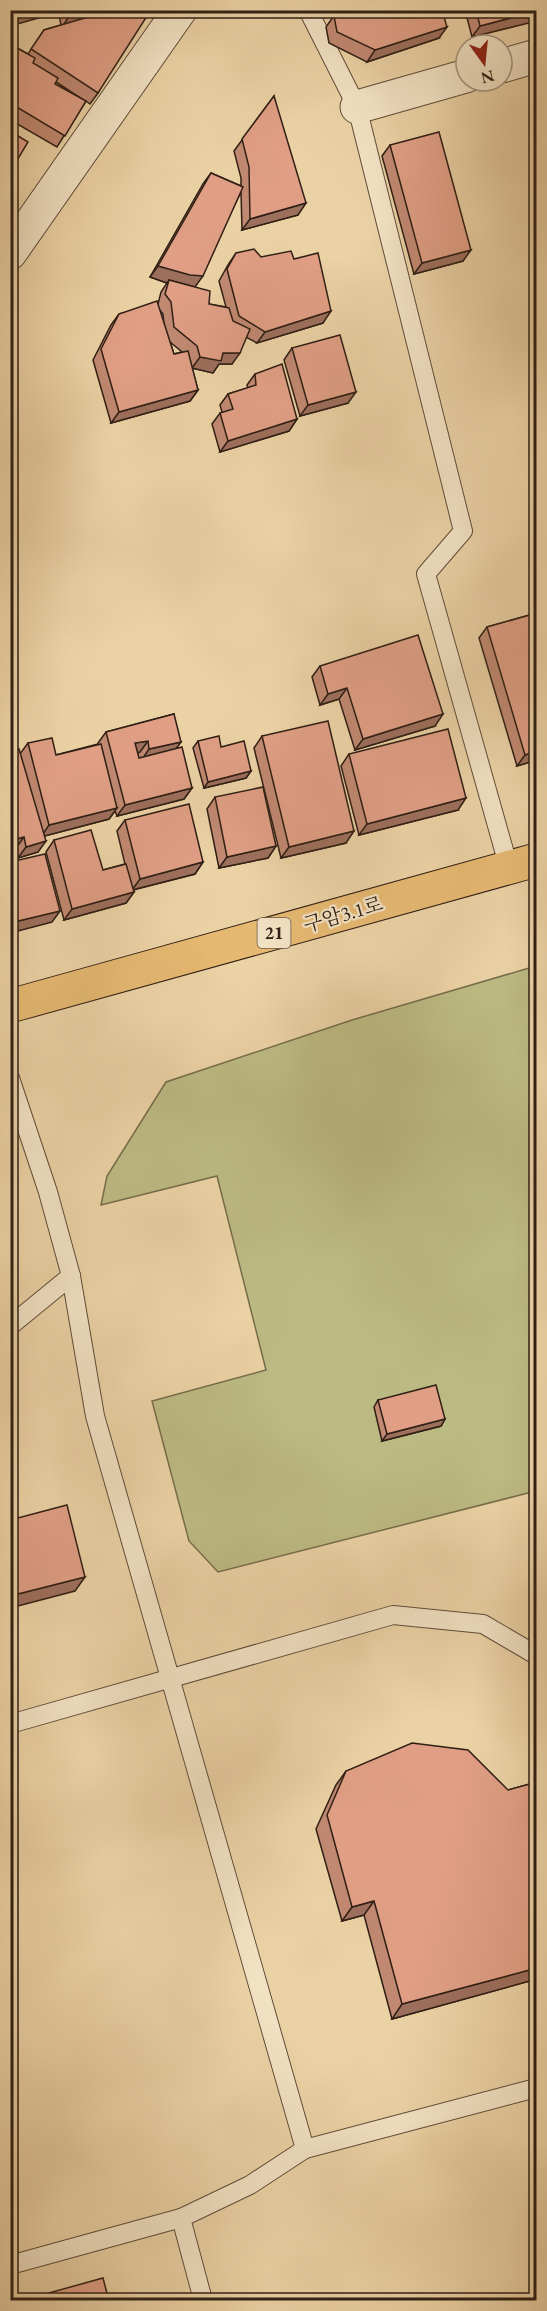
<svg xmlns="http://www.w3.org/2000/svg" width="547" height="2311" font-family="'EB Garamond','Noto Serif KR',serif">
  <rect width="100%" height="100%" fill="#ebd2a5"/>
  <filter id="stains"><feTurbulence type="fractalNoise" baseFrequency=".00333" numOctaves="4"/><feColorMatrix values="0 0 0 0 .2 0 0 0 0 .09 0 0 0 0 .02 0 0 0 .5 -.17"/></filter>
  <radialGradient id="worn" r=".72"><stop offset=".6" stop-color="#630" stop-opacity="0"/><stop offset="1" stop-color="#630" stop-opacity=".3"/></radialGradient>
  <path fill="#bcba83" stroke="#766c4c" stroke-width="1.5" d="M536,966V1491L218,1572L189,1541L152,1401L266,1370L217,1176L101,1205L107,1176L166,1082L352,1020Z"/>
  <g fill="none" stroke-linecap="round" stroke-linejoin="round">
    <g stroke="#5f4c39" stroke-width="20">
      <g id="service">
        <path d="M308,10L357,107L463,531L426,574L509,868"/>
        <path d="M10,1078L48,1192L71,1276L95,1416L305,2149L250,2185L181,2218L203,2300"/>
        <path d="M10,1326L71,1276"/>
        <path d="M10,1724L393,1615L483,1624L536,1655"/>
        <path d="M305,2149L536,2088"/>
        <path d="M10,2265L181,2218"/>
      </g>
    </g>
    <g stroke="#5f4c39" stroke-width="35">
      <g id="minor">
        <path d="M502,66L536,56"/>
        <path d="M357,107L466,76"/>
        <path d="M10,253L180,10"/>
      </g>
    </g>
    <g stroke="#301f15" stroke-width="35">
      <path id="primary" d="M10,1006L536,860"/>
    </g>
    <use href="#service" stroke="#f2e2c4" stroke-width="18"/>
    <use href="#minor" stroke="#f2e2c4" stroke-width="33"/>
    <use href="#primary" stroke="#e6b972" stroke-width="33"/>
  </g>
  <g fill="#c18972" stroke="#301f15" stroke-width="1.5" fill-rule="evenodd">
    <path d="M58,10H137L98,93L90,104L86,101L57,147L14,122L10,129V44L28,54L44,30L61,25ZM56,82L85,101L55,84Z"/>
    <path d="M338,10L439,38L367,62L329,43L326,27Z"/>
    <path d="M465,10H537L472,37Z"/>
    <path d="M274,96L298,215L242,230L241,192L195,287L209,304L226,307L219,281L228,265L236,253L261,257L294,259L323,323L257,343L246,337L232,364H219L213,373L192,368L198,390L190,401L111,423L93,360L111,325L119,314L158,304L161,292L167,283L150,277L203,184L211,173L241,186V178L234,151ZM159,309L163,314L164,325ZM170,342L182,352L174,354Z"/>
    <path d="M390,145L463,261L414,274L382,156Z"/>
    <path d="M292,348L348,403L300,416L284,360Z"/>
    <path d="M255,374L297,419L289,431L220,452L212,424L220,413L222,412L220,405L228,394L248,388L247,385Z"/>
    <path d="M537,613V760L517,766L479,638L487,627Z"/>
    <path d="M320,666L435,726L355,750L339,699L320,705L312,677Z"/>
    <path d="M174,714L176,748L192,788L184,799L117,816L115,811L109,819L44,836L38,852L18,858L16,848L10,850V751L20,754L28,743L56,755L98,744V743L106,732Z"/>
    <path d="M262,736L346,843L281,858L254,748Z"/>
    <path d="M198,741L221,747L251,771L246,778L204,788L193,748Z"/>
    <path d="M349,754L458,810L359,835L341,766Z"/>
    <path d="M215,797L276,846L268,858L219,868L207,809Z"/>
    <path d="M125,820L203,862L195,874L133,890L134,892L126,903L64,920L46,852L54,840L103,870L125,864L117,831Z"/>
    <path d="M378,1400L445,1419L441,1426L382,1441L374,1407Z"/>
    <path d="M346,1771L508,1790L537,1782V1979L392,2019L364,1915L342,1921L316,1829L336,1785Z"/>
  </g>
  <g fill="#9d6f5d" stroke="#301f15" stroke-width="1.5">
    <path d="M33,10H53L49,15L10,26V17Z"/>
    <path d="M89,10H116L62,27L70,15Z"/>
    <path d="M537,11V21L472,37L480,26Z"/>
    <path d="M447,27L439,38L367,62L375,50Z"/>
    <path d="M306,203L298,215L242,230L250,219Z"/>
    <path d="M471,250L463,261L414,274L422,263Z"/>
    <path d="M158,266L203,276L195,287L169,280L167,283L150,277Z"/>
    <path d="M331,311L323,323L257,343L265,332Z"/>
    <path d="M223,353H240L232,364H219L213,373L192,368L200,357Z"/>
    <path d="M198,390L190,401L111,423L119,412Z"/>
    <path d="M356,392L348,403L300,416L308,405Z"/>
    <path d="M297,419L289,431L220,452L228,441Z"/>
    <path d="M347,688L339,699L320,705L328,694Z"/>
    <path d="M443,714L435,726L355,750L363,739Z"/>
    <path d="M148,741L140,752L127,755L135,743Z"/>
    <path d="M181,742L173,753L141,761L149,749Z"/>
    <path d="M537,751V760L517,766L525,755Z"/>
    <path d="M251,771L246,778L204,788L208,782Z"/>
    <path d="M192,788L184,799L117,816L125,805Z"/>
    <path d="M466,798L458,810L359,835L367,824Z"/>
    <path d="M117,808L109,819L41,837L49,825Z"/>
    <path d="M354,831L346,843L281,858L289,847Z"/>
    <path d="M24,837L16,848L10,850V841Z"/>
    <path d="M46,841L38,852L18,858L26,847Z"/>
    <path d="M276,846L268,858L219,868L227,857Z"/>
    <path d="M203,862L195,874L132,890L140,879Z"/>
    <path d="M134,892L126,903L64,920L72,909Z"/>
    <path d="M60,911L52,922L10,933V923Z"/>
    <path d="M445,1419L441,1426L382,1441L387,1434Z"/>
    <path d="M85,1577L75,1591L10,1608V1596Z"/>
    <path d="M374,1901L364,1915L342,1921L352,1907Z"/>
    <path d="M537,1968V1979L392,2019L402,2004Z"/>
  </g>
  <g fill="#e09f85" stroke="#301f15" stroke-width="1.5">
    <path d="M10,10H33L10,17Z"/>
    <path d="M68,10H89L70,15Z"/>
    <path d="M112,10H137L147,16L98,93L31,49L44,30Z"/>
    <path d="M338,10H442L447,27L375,50L337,32L334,16Z"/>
    <path d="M476,10H537V11L480,26Z"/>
    <path d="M10,44L35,58L33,63L58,78L55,84L86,101L65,136L10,103Z"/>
    <path d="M274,96L306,203L250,219L249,167L242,139Z"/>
    <path d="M10,117L16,120L10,129Z"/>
    <path d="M10,131L28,142L10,172Z"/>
    <path d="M439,132L471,250L422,263L390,145Z"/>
    <path d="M211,173L243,187L203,276L190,275L158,266Z"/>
    <path d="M254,249L261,257L291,251L294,259L318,253L331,311L265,332L239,316L227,269L236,253Z"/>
    <path d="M169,280L210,291L209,304L229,308L233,321L250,329L240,353H223L221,361L200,357L197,346L174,327L171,302L165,294Z"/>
    <path d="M157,301L174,354L188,351L198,390L119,412L101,349L119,314Z"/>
    <path d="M340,335L356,392L308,405L292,348Z"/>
    <path d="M282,364L297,419L228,441L220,413L233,409L228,394L256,385L255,374Z"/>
    <path d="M537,613V751L525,755L487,627Z"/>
    <path d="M418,635L443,714L363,739L347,688L328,694L320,666Z"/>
    <path d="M174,714L181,742L149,749L148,741L135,743L139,758L182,747L192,788L125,805L106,732Z"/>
    <path d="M328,721L354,831L289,847L262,736Z"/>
    <path d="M448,729L466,798L367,824L349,754Z"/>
    <path d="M219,736L221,747L244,741L251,771L208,782L198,741Z"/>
    <path d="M52,738L56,755L101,744L117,808L49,825L28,743Z"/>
    <path d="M19,749L46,841L26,847L24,837L10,841V751Z"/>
    <path d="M263,787L276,846L227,857L215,797Z"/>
    <path d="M189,804L203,862L140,879L125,820Z"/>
    <path d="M91,830L103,870L126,864L134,892L72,909L54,840Z"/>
    <path d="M45,854L60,911L10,923V862Z"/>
    <path d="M436,1385L445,1419L387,1434L378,1400Z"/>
    <path d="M67,1505L85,1577L10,1596V1520Z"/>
    <path d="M412,1743L468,1750L508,1790L537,1782V1968L402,2004L374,1901L352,1907L327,1815L346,1771Z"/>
    <path d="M103,2278L109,2301H20Z"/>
  </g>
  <g text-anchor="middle" stroke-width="4.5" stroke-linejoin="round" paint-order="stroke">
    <rect fill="#f2e2c4" stroke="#6a5a4a" stroke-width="1.5" x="257.5" y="918" width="33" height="30" rx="4.5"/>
    <g font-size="18" font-weight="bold" fill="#301f15">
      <text x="274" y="939">21</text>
    </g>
    <g font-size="20" fill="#301f15" stroke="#f2e2c4">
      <text transform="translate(343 914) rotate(-16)" y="7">구암3.1로</text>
    </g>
  </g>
  <rect width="547" height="2311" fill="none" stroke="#ebd2a5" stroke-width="36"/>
  <rect x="12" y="12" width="523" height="2287" fill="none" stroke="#301f15" stroke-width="3"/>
  <rect x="18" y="18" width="511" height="2275" fill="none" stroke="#301f15" stroke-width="1.5"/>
  <g transform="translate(484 63) rotate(165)"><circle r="28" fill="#f2e2c4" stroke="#a4947e" stroke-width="1.5"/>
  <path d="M0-4.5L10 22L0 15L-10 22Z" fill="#8f2418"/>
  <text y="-9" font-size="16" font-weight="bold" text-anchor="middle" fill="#301f15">N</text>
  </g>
  <rect width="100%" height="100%" filter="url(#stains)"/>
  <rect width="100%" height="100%" fill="url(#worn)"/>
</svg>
